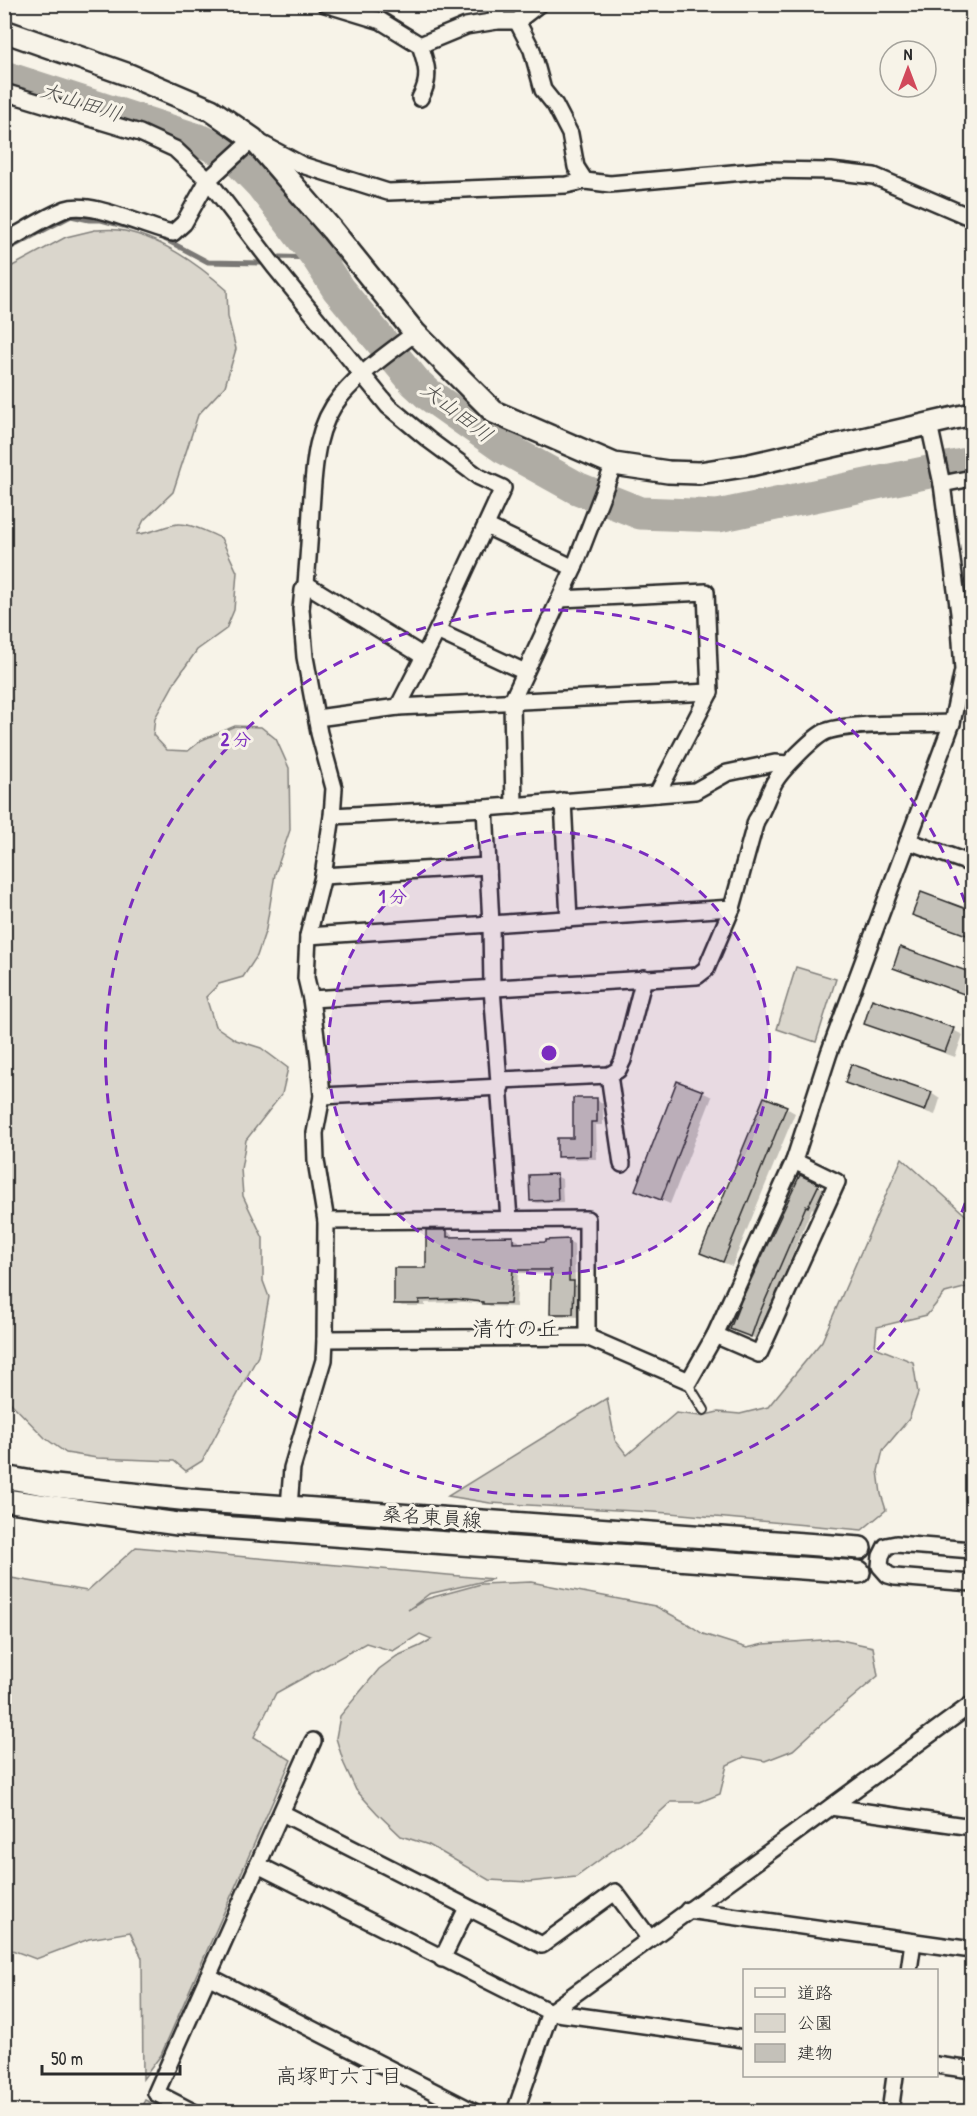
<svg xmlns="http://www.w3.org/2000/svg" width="977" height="2116" font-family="'Patrick Hand','Klee One',sans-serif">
  <rect width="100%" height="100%" fill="#f7f3e8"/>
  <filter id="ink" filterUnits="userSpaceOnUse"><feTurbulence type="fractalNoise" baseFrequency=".0167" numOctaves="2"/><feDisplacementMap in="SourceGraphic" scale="12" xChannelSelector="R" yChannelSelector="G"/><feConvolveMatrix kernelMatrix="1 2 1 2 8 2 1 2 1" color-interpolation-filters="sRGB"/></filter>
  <g filter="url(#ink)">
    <g fill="#dad6cc" stroke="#82807c" stroke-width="1.5">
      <path d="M95,230C102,230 111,229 118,230C157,235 198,264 227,290L228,317L236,349L225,386L198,415L173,492L144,520L137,534C151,534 168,524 179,524C193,524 209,533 221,538L237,572L234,610L226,629L197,650L176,680L155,718L153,735L167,750L188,751L202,740L235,726L261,727L276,739L289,768L290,830L275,874L266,929L257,956L243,977L219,984L206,997L215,1026L236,1040L261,1048L288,1068L282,1094L246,1140L241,1169L243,1196L263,1238V1281L269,1297L258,1356L202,1461L186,1471L174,1461L97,1458L66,1453L45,1438L5,1397V270L66,237Z"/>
      <path d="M796,967L836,979L816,1042L777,1029Z"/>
      <path d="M902,1158L972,1221V1286L945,1293L927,1315L877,1327L875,1347L913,1362L918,1393L909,1419L883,1450L878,1471L881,1494L886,1510L862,1530L670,1513L490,1503L448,1496L607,1398L615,1440L627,1455L676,1413L701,1416L718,1412L740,1414L768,1407L822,1341Z"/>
      <path d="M136,1547L493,1579L429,1594L408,1610L426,1599L481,1584L531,1582L655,1606L685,1622L703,1634L747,1648L764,1644L836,1639L873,1647L878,1676L826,1720L793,1750L765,1761L744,1757L727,1765L720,1794L700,1802H671L638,1832L576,1877L529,1882L489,1880L429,1845L401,1836L377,1813L356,1790L344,1764L336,1738L340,1716L379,1669L397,1656L420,1646L432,1639L420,1634L393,1651L366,1643L276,1693L254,1737L291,1760L161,2055L143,2079L142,1958L130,1932L89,1939L36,1959L4,1947L5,1577L87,1591Z"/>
      <path d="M145,2100L168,2111H139Z"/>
    </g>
    <g fill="#0003">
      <path d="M922,894L972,913V938L914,914Z"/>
      <path d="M901,949L972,974V998L904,972L894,967Z"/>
      <path d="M865,1023L953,1030L963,1035L955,1057L875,1028Z"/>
      <path d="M847,1082L931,1093L940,1099L935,1115L856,1088Z"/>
      <path d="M702,1092L712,1097L670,1204L636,1189Z"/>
      <path d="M597,1100L603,1103V1125H596L597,1159H565L559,1156L575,1140Z"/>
      <path d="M786,1108L795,1113L732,1266L711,1258L702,1252Z"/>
      <path d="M556,1176L562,1179L563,1202L537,1203L531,1200Z"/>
      <path d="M800,1177L824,1189L815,1210L812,1208L757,1339L738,1332Z"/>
      <path d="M447,1231L453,1235V1238H513L519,1241V1244L568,1241L574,1244L575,1284L579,1286L578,1317L557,1316L551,1313L552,1273H518L516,1307L490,1306L486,1304L463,1302L425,1303V1306H402L396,1303L427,1269Z"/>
    </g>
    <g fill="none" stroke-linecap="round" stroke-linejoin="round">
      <g stroke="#7a7874" stroke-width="5">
        <path d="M157,235L208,262L263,263L280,257L318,258"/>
        <path d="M4,251L71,216L89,220H101L142,231"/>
      </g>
      <path stroke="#afaca4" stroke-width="33" d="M4,77L204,142L235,157L261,184L318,258L338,289L415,382L428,394L503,447L577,488L640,513L718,516L972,463"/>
    </g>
    <g fill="#c4c1b9" stroke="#2b2b2b" stroke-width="1.5">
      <path d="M921,892L972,911V937L912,915Z"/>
      <path d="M900,947L972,973V997L893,968Z"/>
      <path d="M872,999L954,1028L945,1052L864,1024Z"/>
      <path d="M851,1064L932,1092L925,1111L845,1083Z"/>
      <path d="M677,1081L703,1091L661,1200L635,1190Z"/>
      <path d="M764,1097L787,1106L723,1262L700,1253Z"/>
      <path d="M573,1098H597V1122H591V1156L557,1157V1138H573Z"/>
      <path d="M557,1174L558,1200L530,1201L529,1175Z"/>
      <path d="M800,1175L819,1184L808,1207L806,1206L758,1317L751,1337L730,1329L741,1301Z"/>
      <path d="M426,1230H447V1237L513,1236V1243L546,1242V1240L569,1239V1281H574L573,1314H550L551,1270H513L510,1304H483V1302L456,1299L419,1300V1304H394V1268H426Z"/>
    </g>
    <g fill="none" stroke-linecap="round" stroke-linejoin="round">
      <g stroke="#2b2b2b" stroke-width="12">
        <path id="lane" d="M689,1381L691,1389L704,1410"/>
      </g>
      <g stroke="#2b2b2b" stroke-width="20">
        <g id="street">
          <path d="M325,4L381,21L420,45C427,65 431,79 420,98"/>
          <path d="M496,4L497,21"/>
          <path d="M517,21L532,50L543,90L555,105L570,134L576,167L585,181L610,184L766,170L831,171L874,176L972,218"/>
          <path d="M420,45L466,26L497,21H517L539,4"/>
          <path d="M4,92L140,133L175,149L208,180L274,266L388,406L429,440L479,477L503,488L437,631L398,707"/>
          <path d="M4,242C23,232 47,216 66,209C92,200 146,228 173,233L184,223L208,180L253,139L302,165L388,192L566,185L585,181"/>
          <path d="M929,424L942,484L972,478"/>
          <path d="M486,526L574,568"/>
          <path d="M306,584L423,656"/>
          <path d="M560,599L706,592L710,692L657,794"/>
          <path d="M437,631L525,672"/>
          <path d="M317,718L398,707L710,692"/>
          <path d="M563,801L569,919"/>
          <path d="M514,806L512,701L574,568L614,464"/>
          <path d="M485,808L491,924L492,988L509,1219"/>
          <path d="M332,816L485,808L695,791L727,773L775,763L788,764"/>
          <path d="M908,841L972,864"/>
          <path d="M323,876L487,866"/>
          <path d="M308,936L732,908"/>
          <path d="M311,999L697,976L706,969L732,908L756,821C764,809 767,796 774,783C780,771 811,740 823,733C842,722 926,724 952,723"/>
          <path d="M609,1075L622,1164"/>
          <path d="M500,1080L609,1075L618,1070L623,1060L644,978"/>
          <path d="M322,1096L501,1087"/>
          <path d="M326,1221L587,1219V1337"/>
          <path d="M715,1335L759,1354L837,1182L794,1161"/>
          <path d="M325,1339L587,1337L689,1381L715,1335L794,1161L829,1053L952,723L963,670L959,613L942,484"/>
          <path d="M289,1507L292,1468L324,1360L325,1339L326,1221L316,1161L315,1133L322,1096L319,1060L311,999L306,978L308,936L323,876L332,816L334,788L319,733L305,657L301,609L303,590L306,584C308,559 310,534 311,510C314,470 314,428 341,396C362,371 390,352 415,333"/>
          <path d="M972,1550L896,1544L886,1546L881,1556L880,1566L888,1575L895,1577L972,1583"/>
          <path d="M831,1807L972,1827"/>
          <path d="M282,1813L542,1945L615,1892L650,1939"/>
          <path d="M258,1865L550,2012L744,2039"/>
          <path d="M688,1910L972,1950"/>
          <path d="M442,1959L467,1908"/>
          <path d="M909,1970L913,1942"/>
          <path d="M208,1976L474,2112"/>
          <path d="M936,2065L972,2070"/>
          <path d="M193,2112L156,2093L313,1741"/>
          <path d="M515,2112L550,2012L969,1706H972"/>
          <path d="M890,2112L895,2076"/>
        </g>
      </g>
      <g stroke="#2b2b2b" stroke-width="26">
        <g id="secondary">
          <path d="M4,31L129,75L211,110L253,139L332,230L415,333L494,412L614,464L668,472L699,473L750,465L972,414"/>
          <path d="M4,1477L55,1486L190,1500L860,1548"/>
          <path d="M4,1500L178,1524L859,1572"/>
        </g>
      </g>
      <path stroke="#2b2b2b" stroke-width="3" stroke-dasharray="1.5 4.5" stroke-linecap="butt" d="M970,1168L972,1163"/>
      <use href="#lane" stroke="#f7f3e8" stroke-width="8"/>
      <use href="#street" stroke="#f7f3e8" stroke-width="15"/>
      <use href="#secondary" stroke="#f7f3e8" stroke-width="21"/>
    </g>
  </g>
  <circle cx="549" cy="1053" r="221" fill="#7b2cbf" fill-opacity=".12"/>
  <g fill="none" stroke="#7b2cbf" stroke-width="3" stroke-dasharray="10 8">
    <circle cx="549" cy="1053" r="221"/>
    <path d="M971 1186A443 443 0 1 1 971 920"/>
  </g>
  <g text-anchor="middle" stroke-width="6" stroke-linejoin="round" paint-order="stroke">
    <g font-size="20" fill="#2b2b2b" stroke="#f7f3e8">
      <text transform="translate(432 1517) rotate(4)" y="7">桑名東員線</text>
    </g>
    <g font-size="21" font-style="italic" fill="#53524f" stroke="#f7f3e8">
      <text transform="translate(81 102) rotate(18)" y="7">大山田川</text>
      <text transform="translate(457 412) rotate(38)" y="7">大山田川</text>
    </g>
    <g font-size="21" fill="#2b2b2b" stroke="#f7f3e8">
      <text x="339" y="2083">高塚町六丁目</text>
    </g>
    <g font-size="22" fill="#2b2b2b" stroke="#f7f3e8">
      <text x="516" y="1336">清竹の丘</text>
    </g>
  </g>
  <circle cx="549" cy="1053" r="9" fill="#7b2cbf" stroke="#f7f3e8" stroke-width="3"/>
  <g font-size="18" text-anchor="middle" font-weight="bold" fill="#7b2cbf" stroke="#f7f3e8" stroke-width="6" stroke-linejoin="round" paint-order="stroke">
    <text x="236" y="746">2 分</text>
    <text x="393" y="903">1 分</text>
  </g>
  <rect width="977" height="2116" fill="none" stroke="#f7f3e8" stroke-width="24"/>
  <rect x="12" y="12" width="953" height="2092" fill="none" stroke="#2b2b2b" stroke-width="2" filter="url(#ink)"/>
  <rect x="743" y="1969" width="195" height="108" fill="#f7f3e8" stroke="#a5a39c" stroke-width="1.5"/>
  <rect x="755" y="1988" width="30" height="9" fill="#f7f3e8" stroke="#a5a39c" stroke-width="1.5"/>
  <text x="797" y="1999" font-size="18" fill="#2b2b2b">道路</text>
  <rect x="755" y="2014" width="30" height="18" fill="#dad6cc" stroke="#a5a39c" stroke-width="1.5"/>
  <text x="797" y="2029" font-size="18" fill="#2b2b2b">公園</text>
  <rect x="755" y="2044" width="30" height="18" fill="#c4c1b9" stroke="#a5a39c" stroke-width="1.5"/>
  <text x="797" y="2059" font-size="18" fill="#2b2b2b">建物</text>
  <g transform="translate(908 69)"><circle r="28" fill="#f7f3e8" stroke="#a5a39c" stroke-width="1.5"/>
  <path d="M0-4.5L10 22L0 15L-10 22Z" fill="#d1495b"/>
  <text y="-9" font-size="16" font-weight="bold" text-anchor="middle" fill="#2b2b2b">N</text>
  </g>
  <path d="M42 2065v9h138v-9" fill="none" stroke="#2b2b2b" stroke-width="3"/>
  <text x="51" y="2065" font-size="18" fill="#2b2b2b" stroke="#f7f3e8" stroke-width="4.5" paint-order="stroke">50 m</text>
</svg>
